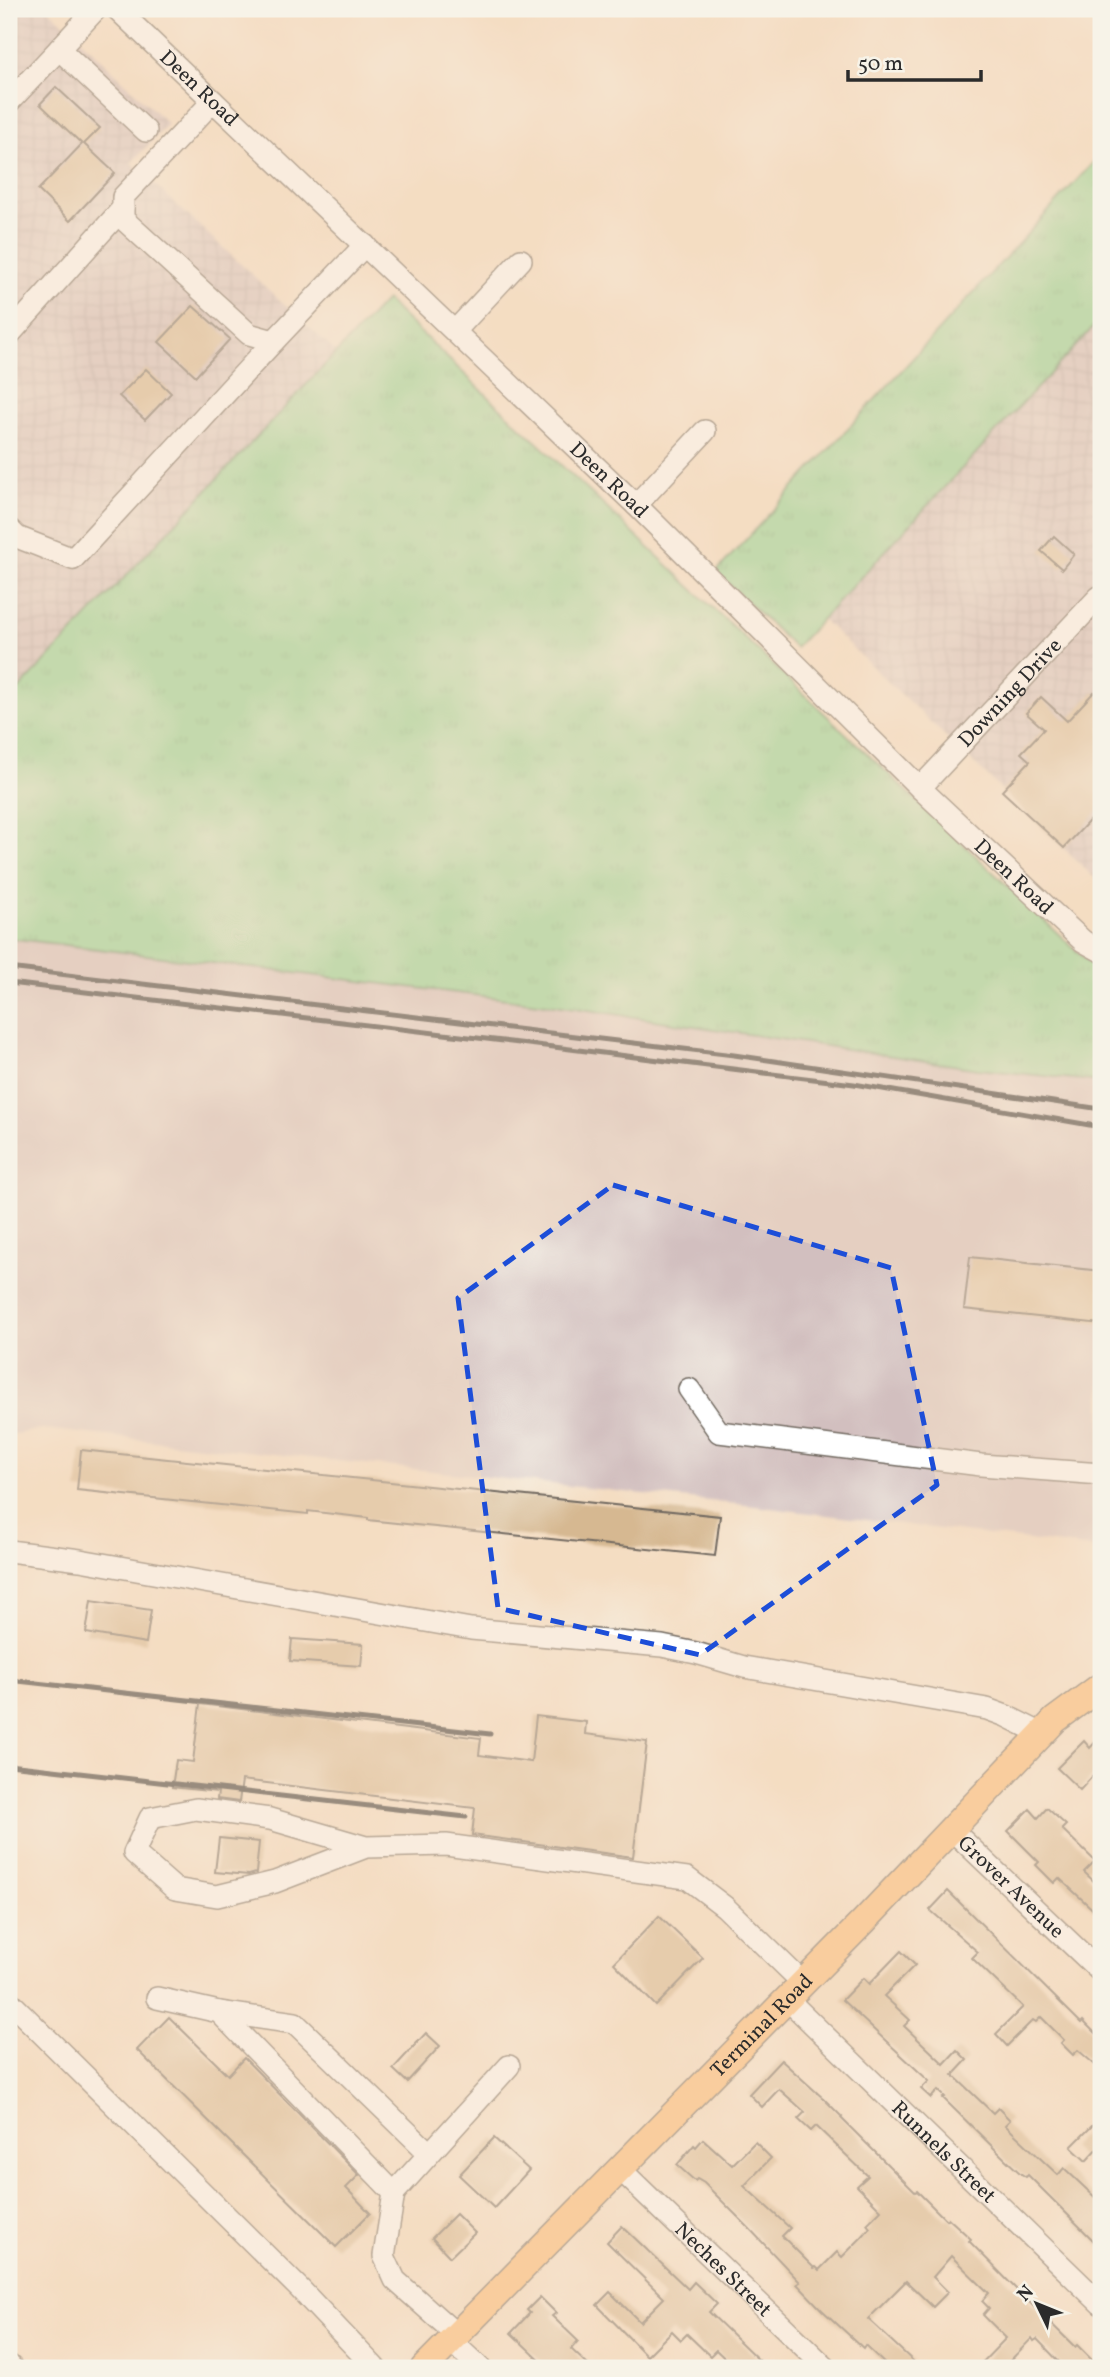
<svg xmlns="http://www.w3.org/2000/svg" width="1110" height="2377" font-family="Vollkorn,serif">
  <defs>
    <pattern id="industrial-grid" width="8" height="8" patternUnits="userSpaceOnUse" patternTransform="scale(1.75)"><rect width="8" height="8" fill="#d2bfbf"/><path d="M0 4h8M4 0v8" fill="none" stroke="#b4a4a4"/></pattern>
    <pattern id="grass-tufts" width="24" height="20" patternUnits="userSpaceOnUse" patternTransform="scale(1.75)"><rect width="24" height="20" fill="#8ad592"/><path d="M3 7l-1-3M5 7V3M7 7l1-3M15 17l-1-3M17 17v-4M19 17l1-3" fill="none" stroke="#77b77e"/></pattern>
  </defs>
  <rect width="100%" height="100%" fill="#f7f3e8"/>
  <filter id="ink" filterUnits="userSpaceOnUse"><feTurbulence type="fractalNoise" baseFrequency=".0143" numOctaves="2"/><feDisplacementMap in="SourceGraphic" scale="14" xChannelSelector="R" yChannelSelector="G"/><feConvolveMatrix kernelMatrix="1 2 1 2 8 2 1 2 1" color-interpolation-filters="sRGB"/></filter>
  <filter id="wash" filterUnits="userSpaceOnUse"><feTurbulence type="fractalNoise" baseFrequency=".00686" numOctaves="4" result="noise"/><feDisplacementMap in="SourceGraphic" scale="28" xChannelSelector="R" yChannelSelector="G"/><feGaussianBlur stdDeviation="1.57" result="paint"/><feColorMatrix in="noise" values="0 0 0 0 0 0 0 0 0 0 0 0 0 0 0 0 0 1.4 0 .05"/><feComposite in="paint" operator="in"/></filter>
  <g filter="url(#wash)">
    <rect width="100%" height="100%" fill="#f4ddc2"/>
    <g fill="url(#industrial-grid)">
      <path d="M9,9H49L168,124L131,163L336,352L9,700Z"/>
      <path d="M1101,319V884L822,619Z"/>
    </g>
    <path fill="#d2bfbf" d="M9,938L555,1005L978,1069L1101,1082V1549L746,1505L43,1429L9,1435Z"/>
    <g fill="url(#grass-tufts)" stroke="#5a805e" stroke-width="2">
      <path d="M1101,154V319L795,648L716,572Z"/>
      <path d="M386,300L1101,974V1082L978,1069L555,1005L9,938V700Z"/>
    </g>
    <g id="blocks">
      <g fill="#d6b891">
        <path d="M56,87L100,128L84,144L115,173L70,221L38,190L82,144L40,104Z"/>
        <path d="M193,306L230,339L196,376L159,342Z"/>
        <path d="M146,369L171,393L145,420L119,396Z"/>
        <path d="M1054,536L1074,554L1062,569L1041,551Z"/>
        <path d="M1094,692L1101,699V808L1064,848L1002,791L1030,761L1021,753L1044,729L1026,713L1041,697L1067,721Z"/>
        <path d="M970,1257L1101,1271V1324L964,1309Z"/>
        <path d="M81,1450L720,1516L715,1556L368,1520V1518L308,1511V1514L77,1490Z"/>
        <path d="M91,1601L151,1610L146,1643L86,1633Z"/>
        <path d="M292,1639L363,1644L361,1666L290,1661Z"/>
        <path d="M200,1704L481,1738L479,1755L531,1762L536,1716L586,1722L585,1734L647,1742L633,1857L472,1835L475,1808L242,1780L239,1802L217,1799L218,1792L172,1787L176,1760L193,1762Z"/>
        <path d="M1101,1736V1767L1080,1790L1057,1768L1084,1741L1090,1748Z"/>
        <path d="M1047,1808L1066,1825L1062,1829L1095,1861L1084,1872L1101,1888V1917L1059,1878L1054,1883L1036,1865L1039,1862L1008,1831L1030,1809L1038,1818Z"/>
        <path d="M219,1838L259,1842L256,1873L249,1875L215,1872Z"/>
        <path d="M948,1891L1081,2023L1083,2021L1101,2039V2070L1078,2050L1073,2055L1061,2043L1064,2040L1041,2017L1036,2022L1033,2020L1007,2046L996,2034L1023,2007L972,1958L978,1952L930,1910Z"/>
        <path d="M659,1916L703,1958L656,2006L614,1963Z"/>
        <path d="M901,1951L915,1965L884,1996L910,2020L904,2026L944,2064L957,2050L967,2060L953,2075L993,2113L998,2108L1010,2120L1005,2125L1058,2175L1064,2168L1101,2203V2248L1028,2175L1026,2177L1020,2173L1004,2158L943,2098L945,2097L938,2090L931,2098L921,2089L929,2081L842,2000L863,1978L869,1984Z"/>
        <path d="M169,2017L228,2075L244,2058L359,2175L346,2188L370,2213L336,2247L137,2050Z"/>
        <path d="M426,2033L440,2046L407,2082L393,2069Z"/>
        <path d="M781,2060L824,2099L842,2117L841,2118L915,2192L917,2191L946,2220L948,2218L971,2239L969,2241L1018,2291L1075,2347L1077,2345L1100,2368H1065L1037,2339L1034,2341L1032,2338L1003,2368H977L1006,2338L983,2315L989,2308L982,2301L989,2293L951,2256L933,2277L948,2292L933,2307L906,2281L868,2319L913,2361L906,2368H889L865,2345L863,2348L822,2310L797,2284L800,2282L747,2226L704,2183L697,2179L695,2181L677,2165L694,2145L696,2147L703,2139L732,2165L755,2142L771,2158L744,2186L790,2228L782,2236L814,2268L816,2267L819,2270L837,2252L842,2257L861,2238L870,2228L867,2224L881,2210L857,2186L868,2176L816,2126L811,2131L798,2119L805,2112L779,2089L762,2107L749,2094Z"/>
        <path d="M1101,2117V2145L1086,2161L1071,2147Z"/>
        <path d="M494,2138L529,2170L494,2208L459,2175Z"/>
        <path d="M456,2214L475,2233L450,2257L432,2238Z"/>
        <path d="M622,2226L688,2289L694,2282L717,2304L709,2312L767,2368H735L716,2350L710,2356L687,2334L681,2340L672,2331L647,2356L597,2305L610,2292L640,2322L664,2298L607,2242Z"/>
        <path d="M540,2297L556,2313L552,2316L578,2341L571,2349L591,2368H548L511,2333L530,2313L527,2310Z"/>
      </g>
    </g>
  </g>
  <g filter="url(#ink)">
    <use href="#blocks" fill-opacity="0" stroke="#716960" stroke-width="2"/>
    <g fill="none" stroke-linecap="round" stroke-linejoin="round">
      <g stroke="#716960" stroke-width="24">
        <g id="minor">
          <path d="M96,9L59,49L146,131"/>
          <path id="s1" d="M117,9L636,505L920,788L1083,941L1101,951"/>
          <path d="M213,101L123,197V219L249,334L274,341L365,245"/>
          <path d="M9,102L59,49"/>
          <path d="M455,331L521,260"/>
          <path d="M9,335L123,208"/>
          <path d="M636,505L705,431"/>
          <path d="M9,529L17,537L73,559L274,341"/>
          <path id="s2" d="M920,788L1099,597L1101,599"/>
          <path d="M689,1389L719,1432L981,1465L1101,1474"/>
          <path d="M9,1551L80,1560L471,1629L662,1646L696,1653L744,1667L987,1709L1006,1716L1042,1734"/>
          <path id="s3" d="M952,1830L1101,1972"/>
          <path d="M366,1847L270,1819L196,1809L150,1818L134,1853L175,1889L217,1896L275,1882L366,1847L446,1845L687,1878L725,1907L803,1983"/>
          <path d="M157,1998L219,2012L394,2193L384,2256L395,2280L457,2335"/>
          <path id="s4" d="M787,1999L1101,2304"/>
          <path d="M9,2001L300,2289L375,2368"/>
          <path d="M219,2012L295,2023L429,2153"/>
          <path id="s5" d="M620,2169L826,2368"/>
          <path d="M394,2193L509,2066"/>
          <path d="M451,2341L480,2368"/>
          <path d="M9,2365L12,2368"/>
        </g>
      </g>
      <g stroke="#716960" stroke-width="29">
        <g id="major">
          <path id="s6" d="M424,2368L864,1921L1055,1720L1101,1686"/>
        </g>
      </g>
      <use href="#minor" stroke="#fff" stroke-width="21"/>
      <use href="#major" stroke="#ffbb71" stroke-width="26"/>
      <g stroke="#2b2b2b" stroke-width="5">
        <path d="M9,968L734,1055L1101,1109"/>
        <path d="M9,983L562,1048L854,1084L1101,1127"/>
        <path d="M9,1680L490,1734"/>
        <path d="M9,1765L466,1817"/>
      </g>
    </g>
  </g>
  <path d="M0 0H1110V2377H0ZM613,1185L891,1268L937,1485L700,1655L498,1608L458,1298Z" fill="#f4ddc2" fill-opacity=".55" fill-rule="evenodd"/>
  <path fill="none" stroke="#1d4ed8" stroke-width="5" stroke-dasharray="14 9" stroke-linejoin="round" d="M613,1185L891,1268L937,1485L700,1655L498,1608L458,1298Z"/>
  <g text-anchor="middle" stroke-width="5" stroke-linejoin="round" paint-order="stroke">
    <g font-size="21" fill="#2b2b2b" stroke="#f7f3e8">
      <text dy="7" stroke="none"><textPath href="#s1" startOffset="114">Deen Road</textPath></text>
      <text dy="7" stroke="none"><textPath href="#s1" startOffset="681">Deen Road</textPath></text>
      <text dy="7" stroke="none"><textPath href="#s2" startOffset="131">Downing Drive</textPath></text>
      <text dy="7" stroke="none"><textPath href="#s1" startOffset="1248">Deen Road</textPath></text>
      <text dy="7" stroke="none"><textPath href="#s3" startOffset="82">Grover Avenue</textPath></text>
      <text dy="7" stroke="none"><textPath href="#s6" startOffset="481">Terminal Road</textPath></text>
      <text dy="7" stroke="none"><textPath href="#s4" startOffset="219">Runnels Street</textPath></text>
      <text dy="7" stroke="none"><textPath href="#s5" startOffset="144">Neches Street</textPath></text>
    </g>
  </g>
  <rect width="1110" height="2377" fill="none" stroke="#f7f3e8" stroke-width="35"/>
  <g transform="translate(1037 2304) rotate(313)" stroke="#f7f3e8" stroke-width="5" paint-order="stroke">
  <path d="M0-5L12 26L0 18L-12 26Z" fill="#2b2b2b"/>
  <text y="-10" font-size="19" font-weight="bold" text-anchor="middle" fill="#2b2b2b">N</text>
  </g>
  <path d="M848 70v10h133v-10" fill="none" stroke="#2b2b2b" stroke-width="3.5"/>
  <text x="858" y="70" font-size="21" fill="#2b2b2b" stroke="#f7f3e8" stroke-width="5" paint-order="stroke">50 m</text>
</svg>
